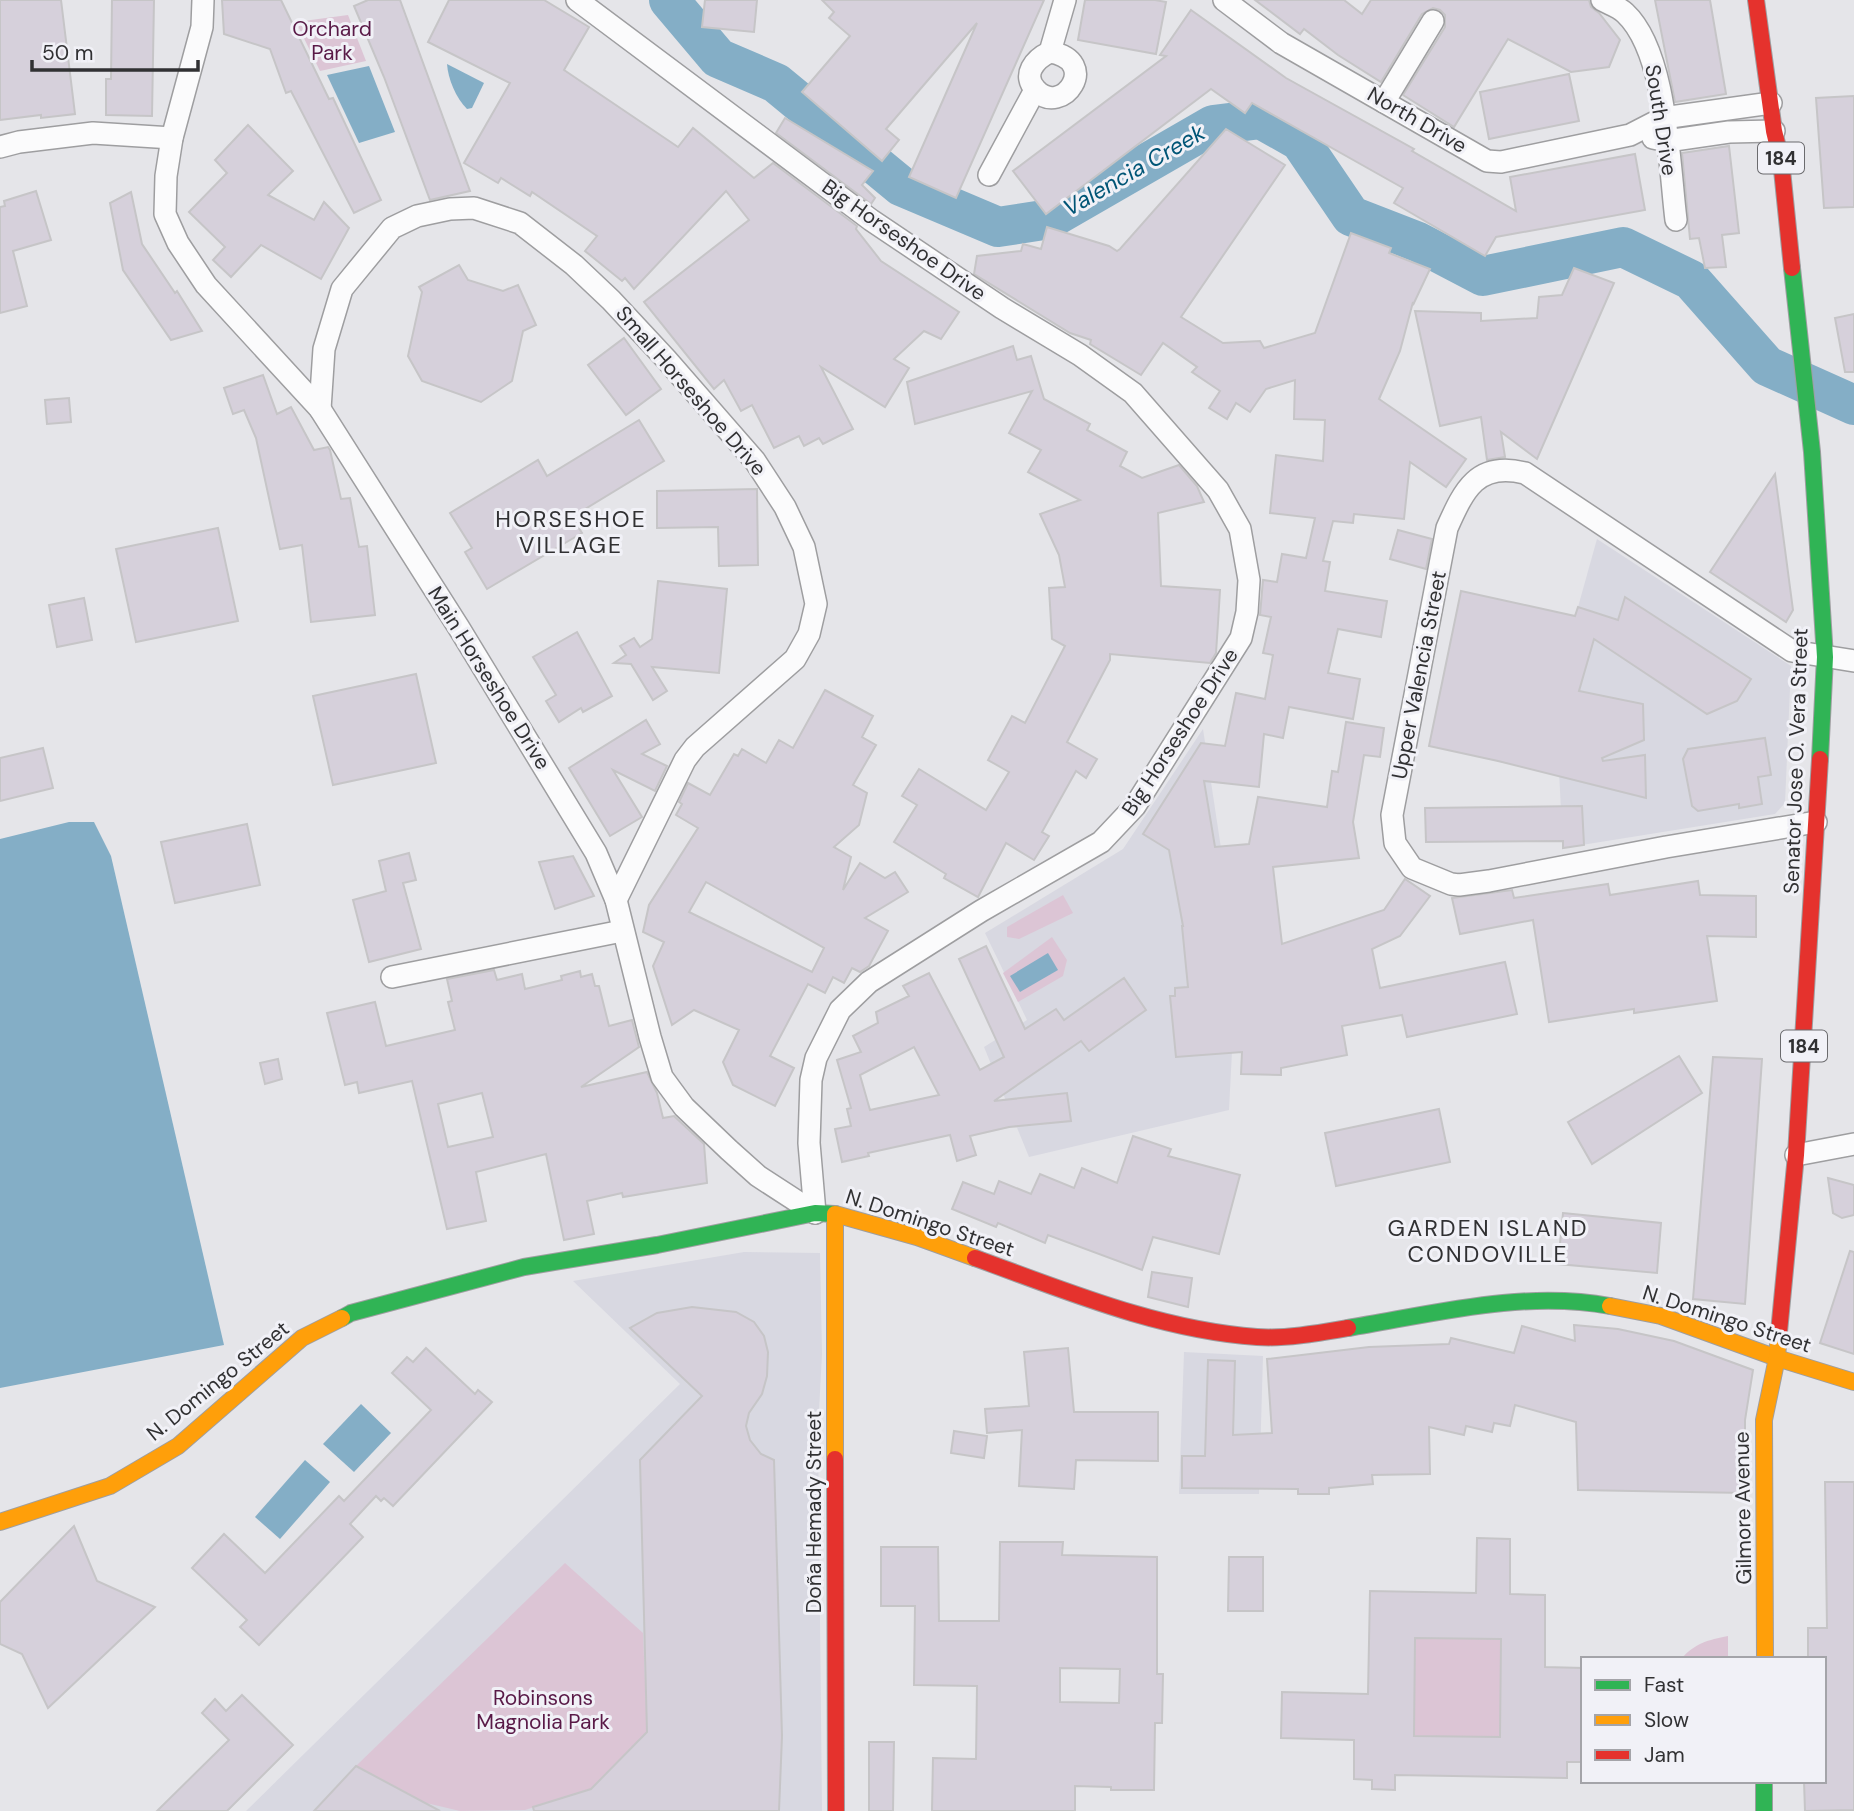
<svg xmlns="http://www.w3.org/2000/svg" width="1854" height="1811" font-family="'DM Sans',sans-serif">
  <rect width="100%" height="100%" fill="#e5e5e9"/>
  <g fill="#d8d8e1">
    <path d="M1597,539L1791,666L1785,803L1775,814L1563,848L1555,695L1559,675Z"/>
    <path d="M1203,729L1237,954L1229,1110L1029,1157L984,1047L1027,1020L985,933L1123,849Z"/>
    <path d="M744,1252L820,1253L822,1354L818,1430L822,1811H246L680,1384L573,1281Z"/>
    <path d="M1184,1352L1263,1356L1259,1494H1179Z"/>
  </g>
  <g fill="#dcc5d5">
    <path d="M348,15L366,61L320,71L296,22Z"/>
    <path d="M1063,895L1073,913L1019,939L1007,937V927Z"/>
    <path d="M1052,937L1067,960L1063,976L1018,1002L1003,973Z"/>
    <path d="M565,1563L643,1633L647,1732L591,1789L525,1810L460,1811L422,1802L356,1766Z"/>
    <path d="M1728,1636V1659H1681C1695,1643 1708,1640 1728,1636Z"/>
    <path d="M1415,1638L1501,1639L1500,1737L1414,1736Z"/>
  </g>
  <g fill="#84aec6">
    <path d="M447,64L484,83L472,108L467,109C456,98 448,79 447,64Z"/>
    <path d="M369,66L395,132L359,143L327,75Z"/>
    <path d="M69,822H94L111,856L224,1345L0,1388V839Z"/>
    <path d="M1048,953L1058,970L1020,992L1010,976Z"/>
    <path d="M361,1404L391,1433L354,1472L323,1444Z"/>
    <path d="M305,1460L330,1482L280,1539L255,1517Z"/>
  </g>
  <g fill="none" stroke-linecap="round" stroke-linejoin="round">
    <path stroke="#84aec6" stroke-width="40" d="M669,0L718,58L776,83L901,186L998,227L1050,219L1213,125L1261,119L1300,141L1351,216L1418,242L1483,276L1623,247L1691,280L1767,366L1854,405"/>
  </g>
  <g fill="#d6d0db" stroke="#c6c5c7" stroke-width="2" fill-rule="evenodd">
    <path d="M0,0H61L75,114L41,118V115L0,120Z"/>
    <path d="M112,0H154L152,116L106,115V79H111Z"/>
    <path d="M222,0H281L329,99L333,98L381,200L354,213L291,91L286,93L270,49L224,34Z"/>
    <path d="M368,0H400L470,191L430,200L384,77L354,6Z"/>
    <path d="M449,0H544L589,27L564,70L678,147L693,128L754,178L773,163L857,226L856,229L881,261L959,312L941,339L924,331L894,359L909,368L885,407L821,367L853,429L823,444L819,438L804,446L799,436L774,448L752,405L741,411L724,380L714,389L644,302L749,220L726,191L634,289L625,278L622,281L585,251L597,236L532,192L530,196L501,178L498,183L464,163L510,83L428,42Z"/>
    <path d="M705,0H757L754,32L702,27Z"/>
    <path d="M822,0H1044L956,198L909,177L977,23L886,129L899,140L882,161L802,92L850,36L829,18L834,12Z"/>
    <path d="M1085,0H1155L1166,2L1156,54L1078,40Z"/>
    <path d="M1255,0H1344L1362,14L1371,0H1589L1591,7L1599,13L1620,40L1609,67L1571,72L1508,39L1454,127L1403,95L1445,27V15L1440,10L1433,8L1422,14L1381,82L1338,55L1304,29L1300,34Z"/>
    <path d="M1655,0H1710L1726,94L1675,102Z"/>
    <path d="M1191,10L1286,78L1414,149L1412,151L1516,211L1510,177L1635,154L1645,210L1496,237L1485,256L1394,203L1403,188L1252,103L1245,113L1211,89L1046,214L1013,171L1166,56L1160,55Z"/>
    <path d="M1569,74L1579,121L1489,139L1480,92Z"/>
    <path d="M1854,96V207L1824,208L1816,98Z"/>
    <path d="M785,118L873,171L862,185L875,198L871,204L776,133Z"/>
    <path d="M248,125L293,171L268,195L314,220L324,202L349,228L321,279L261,245L231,277L213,260L225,247L189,212L227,173L215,160Z"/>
    <path d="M1226,129L1285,165L1181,317L1223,343L1260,341L1264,348L1315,333L1351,233L1391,248L1389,253L1430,269L1413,305V302L1400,351L1379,399L1466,459L1446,487L1410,462L1404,519L1354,514L1353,523L1333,521L1323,561L1330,562L1325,591L1387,601L1381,637L1338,629L1328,673L1360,679L1353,719L1289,707L1283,738L1264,734L1259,787L1204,781L1215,847L1249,844L1258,797L1327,807L1332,771L1338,772L1346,722L1384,728L1380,757L1364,755L1353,822L1359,858L1273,867L1282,944L1384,910L1405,879L1430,896L1400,936L1372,949L1380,988L1505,962L1517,1014L1407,1037L1402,1015L1342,1026L1347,1055L1281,1068V1075L1241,1074L1242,1052L1176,1057L1170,996H1175V988L1188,987L1182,926H1183L1169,850L1143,834L1201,743L1225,746L1236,693L1265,699L1273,655L1263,653L1271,617L1260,615L1263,580L1277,582L1282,554L1306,558L1315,518L1270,513L1276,455L1323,461L1325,420L1294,419L1295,380L1266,389L1250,412L1236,403L1227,419L1209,408L1220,391L1192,372L1197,367L1163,343L1141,375L1090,344L1091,340L1070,333L974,274L977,256L1021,251L1023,244L1041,249L1047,227L1109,246L1117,251L1120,249Z"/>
    <path d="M1729,146L1739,233L1722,235L1726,267L1705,268L1699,238L1690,239L1682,153Z"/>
    <path d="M36,191L51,240L13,251L27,306L0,313V207L5,206L4,201Z"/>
    <path d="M131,192L142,244L175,293L177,291L202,331L171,340L123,270L110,203Z"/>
    <path d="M459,265L468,280L503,291L518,285L536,325L523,331L512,381L481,402L422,381L408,356L422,292L419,287Z"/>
    <path d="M1574,268L1614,283L1537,459L1501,432L1505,457L1487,460L1481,417L1440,426L1415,311L1481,313V321L1537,318L1539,297L1562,295Z"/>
    <path d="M1854,314V372H1845L1835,318Z"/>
    <path d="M624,338L661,389L626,415L588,365Z"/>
    <path d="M1013,346L1017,360L1031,356L1044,399L1090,424L1087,430L1127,452L1120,466L1142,478L1179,465L1197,486L1204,502L1158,513L1161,586L1220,590L1218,623L1216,653L1210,663L1110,654V660L1067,742L1097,759L1086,778L1076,771L1042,832L1049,836L1034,860L1006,843L978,897L944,878L946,874L894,842L917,805L902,796L919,769L986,810L1009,772L988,760L1012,716L1025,723L1065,646L1052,639L1049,588L1065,587L1059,555L1040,514L1080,500L1028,472L1041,450L1009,433L1032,391L915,424L907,382Z"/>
    <path d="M263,375L277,414L291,407L314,450L328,447L330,450L341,499L350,498L359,547L367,546L375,615L311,622L302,545L280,549L256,438L244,410L233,414L224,388Z"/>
    <path d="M69,398L71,422L47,424L45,400Z"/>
    <path d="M639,420L664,461L572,517L582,533L487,589L465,552L472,548L450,513L538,460L547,476Z"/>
    <path d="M1775,474L1793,610L1786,622L1710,572Z"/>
    <path d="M757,489L758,565L719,566L718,527L657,528V491Z"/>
    <path d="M218,528L238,621L136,642L116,549Z"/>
    <path d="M1398,530L1432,539L1426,569L1390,559Z"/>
    <path d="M658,581L727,589L719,673L652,667L667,691L653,700L631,664L614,663L626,655L620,646L634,638L640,647L652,639Z"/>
    <path d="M1461,591L1575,616L1578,607L1618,620L1625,597L1751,679L1737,701L1707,714L1594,639L1579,691L1643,704L1644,740L1602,758L1603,761L1645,755L1646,798L1498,761L1429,746Z"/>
    <path d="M84,598L92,640L57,647L49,605Z"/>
    <path d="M577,632L612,696L583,712L581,708L559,722L546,701L556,695L533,657Z"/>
    <path d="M416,674L436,763L333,785L313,696Z"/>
    <path d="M825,690L873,716L862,737L876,745L853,785L867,793L859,825L834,847L851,857L843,890L860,863L885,878L895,872L908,892L865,918L888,931L869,966L860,972L852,968L844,983L833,977L825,993L808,984L770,1056L794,1068L775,1106L733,1085L723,1062L739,1030L694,1010L672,1025L653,966L664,942L643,932L649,905L698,828L676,815L682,804L679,802L688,783L710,795L734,754L738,756L742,749L766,763L779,740L793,748ZM706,882L824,948L812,972L689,912Z"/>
    <path d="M646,720L660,744L642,754L667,766L655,791L613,770L642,817L610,836L569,768Z"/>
    <path d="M1765,738L1771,775L1758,777L1762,804L1739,808V804L1698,811L1692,806L1683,759L1688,749Z"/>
    <path d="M43,748L53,788L0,801V758Z"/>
    <path d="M1582,806L1584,845L1563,848V841L1426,842L1425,808Z"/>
    <path d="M247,824L260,885L175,903L161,842Z"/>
    <path d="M409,853L416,880L403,883L421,949L369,962L353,900L386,891L379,861Z"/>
    <path d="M573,856L594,896L555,909L539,862Z"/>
    <path d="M1698,881L1700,895L1756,896V937L1707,936L1717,1001L1634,1013V1009L1549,1022L1533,920L1460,934L1452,898L1512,890L1514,898L1608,884L1610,895Z"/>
    <path d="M986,946L1025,1029L1056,1009L1064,1020L1124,978L1146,1010L1089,1051L1081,1041L994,1101L1067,1093L1071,1121L1009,1127L970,1136L976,1155L957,1161L950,1135L868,1153L869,1156L842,1162L835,1129L851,1126L847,1109L851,1108L837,1060L861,1052L853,1036L878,1023L876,1012L909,996L903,986L929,973L980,1070L1004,1057L959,959ZM914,1047L939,1095L870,1110L860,1075Z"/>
    <path d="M494,970L497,980L522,974L525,989L562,980L561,976L580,971L581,977L592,974L595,986H599L609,1026L632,1020L639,1047L581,1087L647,1072L657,1093L663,1118L674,1116L704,1144L707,1183L623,1197L622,1193L587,1201L594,1234L564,1240L546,1154L476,1172L486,1221L447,1229L412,1081L359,1093L357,1082L345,1085L327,1013L375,1002L386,1046L455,1030L448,1002L452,1001L447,979ZM482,1093L493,1137L448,1147L438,1104Z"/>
    <path d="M1679,1056L1702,1093L1592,1164L1568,1122Z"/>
    <path d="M1713,1057L1762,1059L1745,1304L1693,1299Z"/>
    <path d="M278,1059L282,1079L265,1084L260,1063Z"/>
    <path d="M1439,1109L1450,1162L1336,1186L1325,1133Z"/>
    <path d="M1133,1136L1171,1149L1168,1156L1240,1175L1219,1254L1153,1237L1142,1270L1048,1235L1045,1243L998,1223L996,1227L952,1209L963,1182L994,1194L999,1181L1031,1194L1040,1174L1074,1188L1082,1168L1117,1183Z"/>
    <path d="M1828,1178L1854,1185V1215L1842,1218L1833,1213Z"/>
    <path d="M1563,1213L1661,1223L1657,1273L1558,1264Z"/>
    <path d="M1850,1251L1854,1252V1354L1820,1343Z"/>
    <path d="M1152,1272L1192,1278L1188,1307L1148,1297Z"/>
    <path d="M692,1307L736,1312L754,1322L764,1336L768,1352L767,1376L762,1394L749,1413L746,1426L750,1440L761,1454L774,1460L782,1736L779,1811H534L533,1807L591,1789L647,1732L640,1460L702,1396L630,1328L657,1313Z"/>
    <path d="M1574,1325L1618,1329L1674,1341L1753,1370L1745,1420V1493L1578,1490L1576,1422L1515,1405L1510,1426L1494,1423L1492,1432L1466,1426L1464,1435L1429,1427L1430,1474L1372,1475L1373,1484L1329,1488V1494H1298V1489L1182,1488V1456H1205L1208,1360L1235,1361L1233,1435L1272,1433L1267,1359L1369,1347L1449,1344L1451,1338L1514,1353L1522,1326L1575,1341Z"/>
    <path d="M426,1348L475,1394L478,1390L492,1402L393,1506L384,1498L381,1501L376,1496L350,1524L363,1537L259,1645L240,1627L247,1620L192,1568L224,1534L265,1573L339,1496L344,1501L431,1410L392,1373L407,1357L413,1362Z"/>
    <path d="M1068,1348L1074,1412H1158V1461L1076,1460L1074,1489L1019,1486L1022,1430L987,1433L985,1409L1029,1406L1024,1352Z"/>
    <path d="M954,1431L987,1436L984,1458L951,1453Z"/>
    <path d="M1825,1482H1854V1810L1805,1811L1804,1781H1824V1659H1808V1628H1827Z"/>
    <path d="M74,1526L97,1581L155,1607L48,1708L22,1654L0,1644V1602Z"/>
    <path d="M1477,1538L1510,1539V1594L1545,1595V1667L1583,1668V1762H1567V1778L1395,1775V1790L1372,1789V1780L1354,1779V1740L1281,1738L1282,1692L1368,1694L1370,1591L1476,1593ZM1415,1638L1501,1639L1500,1737L1414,1736Z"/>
    <path d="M1000,1542H1063L1062,1555L1157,1557V1674H1163L1162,1723H1155L1154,1790H1111V1787L1075,1786V1811H932L933,1758L976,1759L977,1686L914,1685L915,1606H881V1547H938L939,1621H999ZM1060,1668L1120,1669L1119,1703L1060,1702Z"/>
    <path d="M1229,1557H1263V1611H1228Z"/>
    <path d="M242,1695L293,1745L227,1811H157L229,1740L202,1713L215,1699L226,1711Z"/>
    <path d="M869,1742H894L893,1811H869Z"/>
    <path d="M356,1766L440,1811H314Z"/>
  </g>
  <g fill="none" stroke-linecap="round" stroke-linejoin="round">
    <g stroke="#9e9ea0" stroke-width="24">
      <g id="street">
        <path d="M203,0L202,27L172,138L166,176L165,214L178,243L206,285L320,409L459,628L596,853L616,900L650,1037L662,1077L684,1107L729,1150L758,1176L815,1213"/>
        <path d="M577,0L871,220L1002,308L1080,355L1133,393L1218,490L1240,529L1249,580L1247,612L1241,638L1135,806L1101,842L981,911L869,982L840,1010L816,1058L811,1080L809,1143L815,1213"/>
        <path d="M1224,0L1281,43L1487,161L1501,162L1630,135L1663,118L1771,103"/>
        <path d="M1602,0C1609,4 1619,7 1625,13C1667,52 1669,164 1676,220"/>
        <path d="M1050,52C1102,61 1062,118 1036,90C1021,75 1035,59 1050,52L1065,0"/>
        <path d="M1384,102L1433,21"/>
        <path d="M1653,138L1667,141L1729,132L1774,131"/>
        <path d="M0,147L19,142L93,133L172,138"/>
        <path d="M989,175L1035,90"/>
        <path d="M320,409L324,349L342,289L392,228L417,216L450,209L474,208L520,223L574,265L611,300L666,359L755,461L785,507L804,547L816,604L809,634L795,659L695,747L685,760L616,900"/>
        <path d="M1816,822L1666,847L1489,881L1459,885L1451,884L1412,868L1395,843L1392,815L1447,528C1464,490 1477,461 1525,473L1792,651L1854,661"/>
        <path d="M392,977L622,931"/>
        <path d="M1796,1155L1854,1144"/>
      </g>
    </g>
    <g stroke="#9e9ea0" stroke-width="18">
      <g id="fast">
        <path d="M1792,268L1812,452L1825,657L1820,759"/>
        <path d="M342,1318L351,1313L524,1267L657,1245L815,1213L835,1214"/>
        <path d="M1348,1328C1433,1314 1523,1290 1610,1306"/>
        <path d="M1764,1781V1811"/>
      </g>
    </g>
    <g stroke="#9e9ea0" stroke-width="18">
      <g id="slow">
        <path d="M1610,1306L1661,1316L1777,1358"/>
        <path d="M1777,1358L1854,1382"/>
        <path d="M835,1459V1214L917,1237L975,1258"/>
        <path d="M0,1522L110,1486L178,1446L302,1338L342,1318"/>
        <path d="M1765,1659L1764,1420L1777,1358L1779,1332"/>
      </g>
    </g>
    <g stroke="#9e9ea0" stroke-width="18">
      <g id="jam">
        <path d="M1756,0L1774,131L1781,160L1792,268"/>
        <path d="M975,1258C1066,1291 1159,1330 1257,1337C1286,1339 1319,1333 1348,1328"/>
        <path d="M1779,1332L1796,1155L1820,759"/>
        <path d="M835,1459L836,1811"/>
      </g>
    </g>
    <use href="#street" stroke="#fbfbfc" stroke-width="21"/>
    <use href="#fast" stroke="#30b455" stroke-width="16"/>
    <use href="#slow" stroke="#ff9f0a" stroke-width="16"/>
    <use href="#jam" stroke="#e5322d" stroke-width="16"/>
  </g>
  <g text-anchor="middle" stroke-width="6" stroke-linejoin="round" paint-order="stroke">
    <g fill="#f1f1f7" stroke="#6b6b6e" stroke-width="2">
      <rect x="1758" y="142.5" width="46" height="31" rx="5"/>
      <rect x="1781" y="1030.5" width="46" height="31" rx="5"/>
    </g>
    <g font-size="19" font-weight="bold" fill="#313133">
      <text x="1781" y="165">184</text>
      <text x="1804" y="1053">184</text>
    </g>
    <g font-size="21" fill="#591947" stroke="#f1f1f7">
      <text x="332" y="36">Orchard<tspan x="332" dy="24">Park</tspan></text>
      <text x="543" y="1705">Robinsons<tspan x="543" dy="24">Magnolia Park</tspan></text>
    </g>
    <g font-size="21" fill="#313133" stroke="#f1f1f7">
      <text transform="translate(1417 120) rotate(30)" y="7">North Drive</text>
      <text transform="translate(1661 120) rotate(81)" y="7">South Drive</text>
      <text transform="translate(904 240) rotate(35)" y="7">Big Horseshoe Drive</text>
      <text transform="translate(691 391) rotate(49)" y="7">Small Horseshoe Drive</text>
      <text transform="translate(1419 675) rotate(-79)" y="7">Upper Valencia Street</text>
      <text transform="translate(489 678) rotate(58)" y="7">Main Horseshoe Drive</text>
      <text transform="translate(1180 732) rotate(-57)" y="7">Big Horseshoe Drive</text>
      <text transform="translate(1796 761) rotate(-88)" y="7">Senator Jose O. Vera Street</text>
      <text transform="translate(930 1223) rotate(18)" y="7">N. Domingo Street</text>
      <text transform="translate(1727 1319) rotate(18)" y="7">N. Domingo Street</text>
      <text transform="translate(218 1381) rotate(-39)" y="7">N. Domingo Street</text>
      <text transform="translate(1743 1508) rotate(-91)" y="7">Gilmore Avenue</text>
      <text transform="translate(814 1512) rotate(-90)" y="7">Doña Hemady Street</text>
    </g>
    <g font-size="23" font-style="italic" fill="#005576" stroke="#f1f1f7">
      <text transform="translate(1134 170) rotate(-30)" y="8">Valencia Creek</text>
    </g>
    <g font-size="23" letter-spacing="2" fill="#313133" stroke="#f1f1f7">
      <text x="571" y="527">HORSESHOE<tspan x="571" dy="26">VILLAGE</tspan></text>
      <text x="1488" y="1236">GARDEN ISLAND<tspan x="1488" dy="26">CONDOVILLE</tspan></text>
    </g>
  </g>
  <rect x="1581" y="1657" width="245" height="126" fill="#f1f1f7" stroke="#a4a4a9" stroke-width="2"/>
  <rect x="1595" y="1680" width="35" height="10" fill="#30b455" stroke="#a4a4a9" stroke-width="2"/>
  <text x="1644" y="1692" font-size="21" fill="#313133">Fast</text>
  <rect x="1595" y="1715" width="35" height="10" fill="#ff9f0a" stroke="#a4a4a9" stroke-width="2"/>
  <text x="1644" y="1727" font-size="21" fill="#313133">Slow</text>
  <rect x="1595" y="1750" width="35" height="10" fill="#e5322d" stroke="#a4a4a9" stroke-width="2"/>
  <text x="1644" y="1762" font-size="21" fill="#313133">Jam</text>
  <path d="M32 60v10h166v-10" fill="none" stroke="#313133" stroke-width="3.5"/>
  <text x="42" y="60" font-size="21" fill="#313133" stroke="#f1f1f7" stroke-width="5" paint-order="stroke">50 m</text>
</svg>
